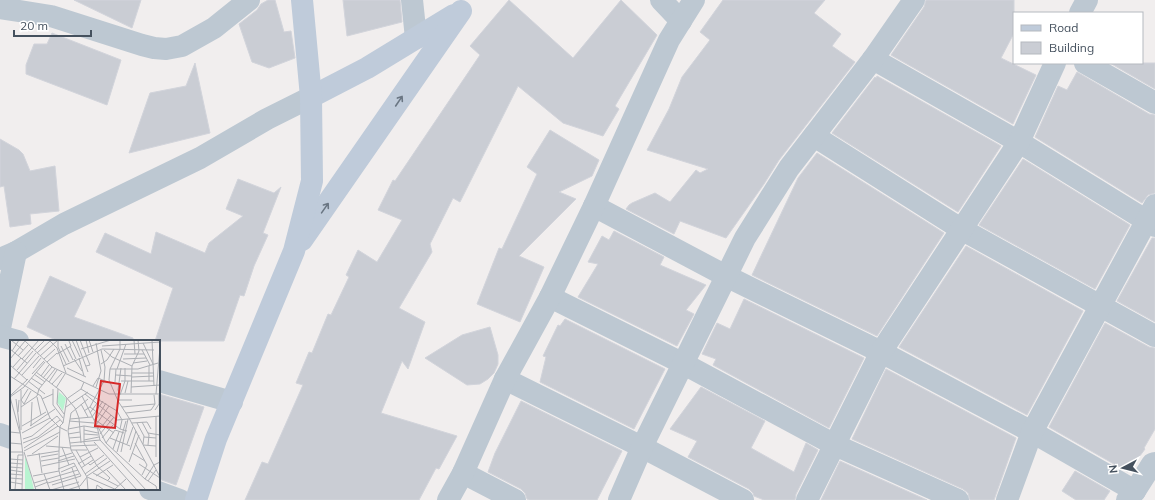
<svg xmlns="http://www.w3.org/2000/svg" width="1155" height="500" font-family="Mulish,sans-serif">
  <rect width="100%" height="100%" fill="#f1eeee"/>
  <g fill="#cacdd4" stroke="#d2d4db">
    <path d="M74,0H141L132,28Z"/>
    <path d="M268,0H275L284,32L291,31L295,58L269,68L252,62L239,24L257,10L261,4Z"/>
    <path d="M343,0H400L402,22L347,36Z"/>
    <path d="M509,0L573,58L621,0L657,35L615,106L619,109L603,136L563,123L518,86L460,202L453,198L430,244L432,252L399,308L425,322L408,369L402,361L381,413L457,436L439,469L436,468L419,500H245L262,462L268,464L303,385L296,383L309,352L312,353L328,314L331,315L349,277L346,275L358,250L377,262L402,220L378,210L393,180L395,181L480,55L470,46Z"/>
    <path d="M723,0H825L814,13L841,34L832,46L855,62L779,160L764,184L726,238L680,221L674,234L626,209L629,205L632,203L655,193L670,202L696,170L700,173L708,169L647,150L669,109L682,77L710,40L700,32Z"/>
    <path d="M926,0H1014V33L1001,58L1036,75L1013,124L891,55L924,7Z"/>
    <path d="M52,33L121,60L107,105L26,74V65L34,44H47Z"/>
    <path d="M195,63L210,133L129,153L150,93L186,86Z"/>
    <path d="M1110,63H1155V89Z"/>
    <path d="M1077,72L1149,114L1155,115V193L1148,195L1142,203L1035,137L1058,86L1067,90Z"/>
    <path d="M877,76L1001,146L958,212L832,133L875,77L876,78Z"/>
    <path d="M550,130L599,160L592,176L559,192L576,199L519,256L544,267L520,322L477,304L499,248L502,249L537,174L527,167Z"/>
    <path d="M0,139L19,150L23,154L30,171L55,166L59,211L30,214L31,224L10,227L4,186L0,187Z"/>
    <path d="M817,153L944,233L877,336L752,275L760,258L798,178Z"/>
    <path d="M1023,159L1130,225L1095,289L979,225Z"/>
    <path d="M238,179L274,193L281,187L263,233L268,235L254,266L244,296L240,295L224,341H155L173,288L96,252L105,233L151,254L156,232L205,253L209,243L243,216L226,209Z"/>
    <path d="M614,231L664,257L660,265L706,285L686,310L694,314L677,346L578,297L598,264L588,262L602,236L609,240Z"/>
    <path d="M1152,238H1155V322L1117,301Z"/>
    <path d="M966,246L1083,311L1027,415L899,347Z"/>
    <path d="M50,276L86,292L74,317L133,338V341H58L27,327Z"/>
    <path d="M744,299L864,358L829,428L713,365L716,359L702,354L717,323L730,329Z"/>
    <path d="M565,319L665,369L634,429L540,382L546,357L543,356L558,325L560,326Z"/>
    <path d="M1105,323L1149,347L1155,348V429L1144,448L1145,449L1128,472L1049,427Z"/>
    <path d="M490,327L498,355V364L494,373L488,379L480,384L467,385L425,358L462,335Z"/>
    <path d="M886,369L1016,438L994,500H970L968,493L963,489L852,439Z"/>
    <path d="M701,387L765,421L751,448L794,472L806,443L818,450L796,494L795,500H764L754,496L753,493L749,489L688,457L697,441L670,429Z"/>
    <path d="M159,394L204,407L176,485L159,479Z"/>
    <path d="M521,401L622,451L597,500H529L527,499L525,493L521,489L488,472L495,453Z"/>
    <path d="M840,461L927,500H821Z"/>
    <path d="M1075,471L1110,491L1104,500H1076L1062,491Z"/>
  </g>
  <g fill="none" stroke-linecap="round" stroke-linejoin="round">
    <g stroke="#bdc8d2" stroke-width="22">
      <path d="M412,0L416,38"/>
      <path d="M661,0L681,21"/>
      <path d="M0,8L51,16L142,45L154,48L166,49L182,46L214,28L249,0"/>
      <path d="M1080,13L1087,0"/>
      <path d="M873,59L1019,142L1155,226"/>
      <path d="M1085,63L1155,103"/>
      <path d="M814,136L961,229L1155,336"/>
      <path d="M594,206L726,276L881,352L1032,432L1135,491"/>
      <path d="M0,259L16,252L64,224L200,158L267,119L311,97"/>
      <path d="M550,297L684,364L835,445L958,500"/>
      <path d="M0,328L16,252"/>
      <path d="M0,336L18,341"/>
      <path d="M505,379L642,447L743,500"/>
      <path d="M159,381L232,402"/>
      <path d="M0,434L11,438"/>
      <path d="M463,473L515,500"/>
      <path d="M150,489L180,500"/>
      <path d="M448,500L463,473L505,379L550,297L594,206L669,40L694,0"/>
      <path d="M619,500L642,447L745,238L789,168L873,59L914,0"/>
      <path d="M807,500L881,352L1019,142L1055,63"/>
      <path d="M1007,500L1032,432L1155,205"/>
      <path d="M1127,500L1135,491L1152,464L1155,463"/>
    </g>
    <g stroke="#bfcbda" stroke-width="22">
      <path d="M311,97L367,68L454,15"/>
      <path d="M302,240L461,11"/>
      <path d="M196,500L216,439L294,251L312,181L311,97L302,0"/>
    </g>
  </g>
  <defs><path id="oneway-shaft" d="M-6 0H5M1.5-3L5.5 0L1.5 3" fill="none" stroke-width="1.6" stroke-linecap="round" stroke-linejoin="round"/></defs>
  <g stroke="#6a7683">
    <use href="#oneway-shaft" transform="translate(399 101) rotate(-56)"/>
    <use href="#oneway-shaft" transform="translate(325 208) rotate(-55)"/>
  </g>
  <g transform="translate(10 340)">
    <rect width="150" height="150" fill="#f1eeee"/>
    <path d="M49,52L56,58L53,71L47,62ZM15,116L21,136L24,150H15Z" fill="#b8f4d1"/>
    <path fill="none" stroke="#acafb4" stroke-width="1" d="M1,0L13,10M14,0L42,27L99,54H150M39,0L47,8L56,33M48,0V7L56,24M62,0L70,17M66,0L78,32M70,0L80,25L76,26M76,0L79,13M79,0L83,12M110,0V9L100,29L99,40L108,61L119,78L150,137M124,0L125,14M142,0L144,46M86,3L91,31L86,47M133,3L143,24M55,4L63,20M51,6L59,22M60,6L66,19M92,6L150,2M0,9L17,23M71,9L101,0M25,10L35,0M94,10L102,17L122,26M132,10L140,25M2,11L9,0M27,13L40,1M47,14L61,6L59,1M114,14H134M8,16L18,5M30,16L48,0M69,18L74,36M0,19L15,1M12,19L29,0M34,19L45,9M64,19L72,31M113,19L136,18M37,22L47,13M123,23L137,21M91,24L97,20L104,9M0,25L17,40M53,26L92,9L144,10M139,26V41M3,27L11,18M23,28L31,18M57,28L76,37M100,29H128L148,23M107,29L116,4M7,30L23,11M26,32L51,51L65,68L69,78L71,103M122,33H144M22,34L34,21M24,34L35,42M12,35L29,16M106,35L122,36M0,36L31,56L40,78L49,87L57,91M31,36L39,25M122,37L144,36M21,38L32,45M33,38L42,27M4,39L26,13M18,41L35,54M111,41H144M115,41V28M39,42L47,30M105,42L106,29M42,44L52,33M83,46L88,38L100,43M121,47L150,45M46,48L55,34M43,49V65L53,78M48,49L47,64L54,74M71,49L107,71L112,80L110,89M11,50V90M115,53L118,41M121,53L122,26L129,11L128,0M75,54L107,80L150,76M110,54L108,50L111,28M146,54L150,7M110,55L115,41M0,56L18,39M72,56L87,86L90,100L136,150M0,57L14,47L35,22M27,57L31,75M58,58L71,49L74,42M6,59L13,115L12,150M32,59L43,54M78,59L61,73L58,91L61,110L77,137L107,150M107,60H122M14,64L11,60L18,49M14,64L21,51M71,64L78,77M11,67L27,56L29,49L45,29M56,67L78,52M80,67L110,89L117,91M112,67L145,64M145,70L149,64V55M74,71L80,67L94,41L95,27L91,10M8,72L9,60M80,73L90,59M116,73L141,70L145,64L144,55M146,76V117M82,77L93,61M60,79L82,77M84,79L104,93M59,81L84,83M85,81L96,63M132,82L139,95L138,105M122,83L137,82L141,89M127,83L134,96L133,104M86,85L99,66M12,86L36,72M20,86L45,69M21,86L22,62M74,86V103L87,126L100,138L98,140M88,87L96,103L135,139L146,146L147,150M58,89L74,86L87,88M74,90L88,93M89,90L101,75M0,92L10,93L0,57M12,93L40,78M138,93L150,95M58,94L70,92M74,94L88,95M90,94L104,77M134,97L146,98M59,98L71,97M92,98L103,85M100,98L120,106M13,99L22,96L47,76L53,83M74,100L89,97M84,102L127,150M0,103L12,104M13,103L28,97L50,80M60,103L90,100M96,103L105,90L114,93M125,103L137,125L132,135M117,104L123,87M133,105L146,106M36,106L61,108M61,106L86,105M52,107L59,125M14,108L48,86M103,109L109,92M61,110H77M66,110L75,126M120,110L126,91M14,111L50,92M0,112H13M14,112L26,150M107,112L116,81M111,112L118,79M29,113L32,133M122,113L135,121M22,114L48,96M17,116L49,111M31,117L48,114M49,117L62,113M70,117L88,108M0,119L13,120M31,121L49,118M48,121L64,116M119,122L129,95M0,123L13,124M78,123L80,125L94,115M68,124L81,116M129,124L150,138M32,126L65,119M0,127L13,128M62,128L70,150M71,128L83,120M48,129L64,123M0,130L13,132M97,130L116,150M51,132L65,126M83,133L108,146M0,134L13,135M34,134L40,150M75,134L97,118M23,136L49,131M77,136L100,121M86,136L103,125M0,138L13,139M77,138L78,150M135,139L144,125L150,122M138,141L146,130M0,142L12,144M24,143L68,130M38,143L69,134M42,145L71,136L64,123M25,147L38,142M105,149L116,139M5,150L8,115H13M41,150L69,142M54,150L49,131V111L50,86L53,83L57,58M57,150L70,146L77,137M86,150L87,145L94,150"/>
    <path fill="#d62828" fill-opacity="0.15" stroke="#d62828" stroke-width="2" d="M91,41L110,44L105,88L85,86Z"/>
    <rect width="150" height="150" fill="none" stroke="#45515e" stroke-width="2"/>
  </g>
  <rect x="1013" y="12" width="130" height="52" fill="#ffffff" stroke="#b5b9bf"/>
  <rect x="1021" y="25" width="20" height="6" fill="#bfcbda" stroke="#b5b9bf"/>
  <text x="1049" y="32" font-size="12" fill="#45515e">Road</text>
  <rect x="1021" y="42" width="20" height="12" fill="#cacdd4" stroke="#b5b9bf"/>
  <text x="1049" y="52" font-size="12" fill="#45515e">Building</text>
  <g transform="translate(1123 468) rotate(263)" stroke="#ffffff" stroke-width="3" paint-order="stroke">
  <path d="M0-3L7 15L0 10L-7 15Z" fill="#45515e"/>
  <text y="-6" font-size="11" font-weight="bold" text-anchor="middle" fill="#45515e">N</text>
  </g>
  <path d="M14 30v6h77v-6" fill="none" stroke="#45515e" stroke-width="2"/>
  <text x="20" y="30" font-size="12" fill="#45515e" stroke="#ffffff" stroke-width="3" paint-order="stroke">20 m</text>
</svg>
